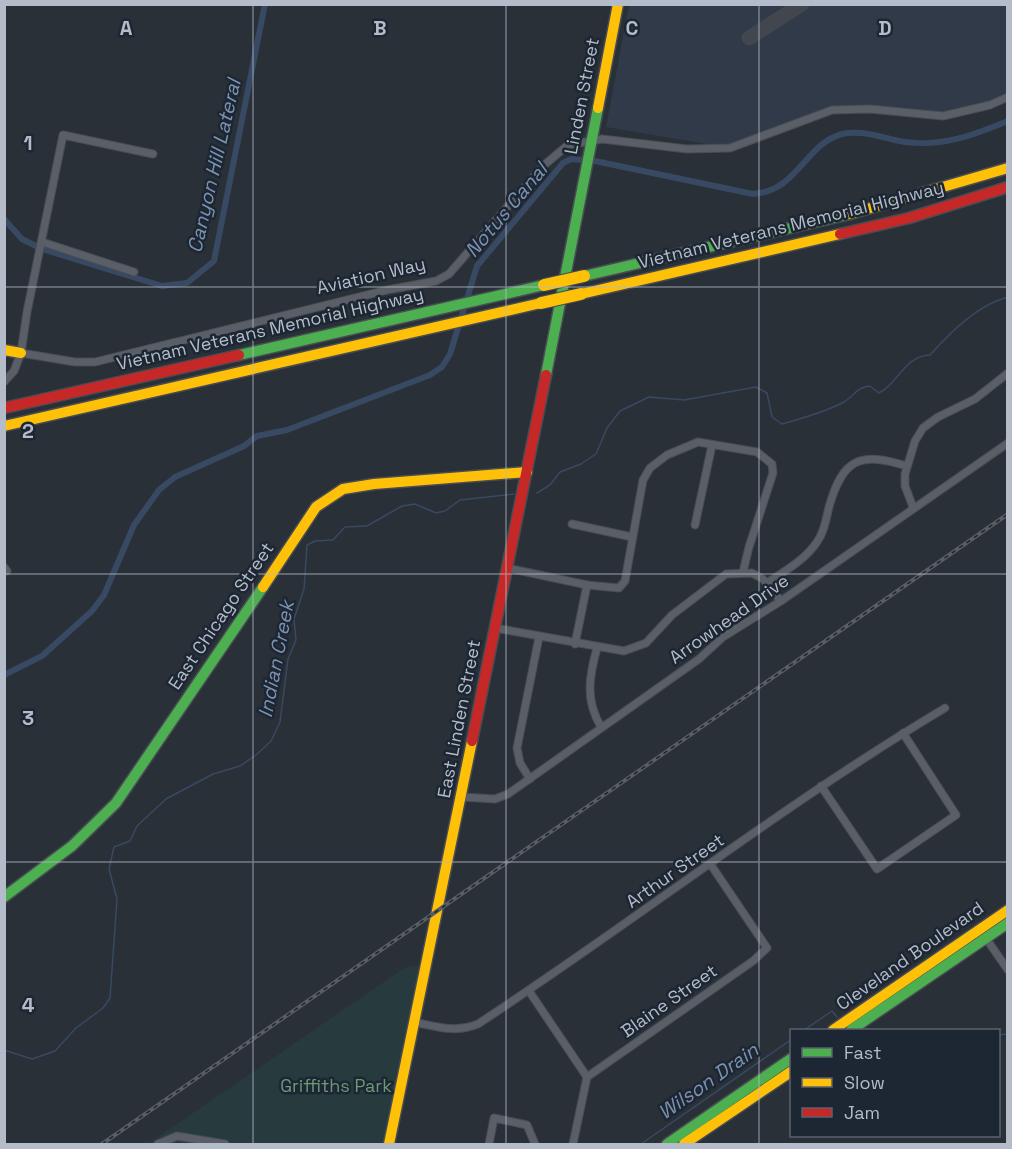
<svg xmlns="http://www.w3.org/2000/svg" width="1012" height="1149" font-family="'Space Grotesk',sans-serif">
  <rect width="100%" height="100%" fill="#2a3038"/>
  <path fill="#313a48" d="M629,5H1007V97L958,113L832,110L730,148L606,127Z"/>
  <path fill="#273a3e" d="M412,966L421,967L384,1144H148L404,968Z"/>
  <g fill="none" stroke-linecap="round" stroke-linejoin="round">
    <g stroke="#384963" stroke-width="1.5">
      <path d="M537,493L550,485L560,472L581,464L596,454L607,428L620,411L649,397L684,400L756,387L767,393L772,417L782,424C802,418 823,413 842,403C854,397 856,387 870,386L879,393C899,383 904,356 930,355C951,332 977,305 1008,297"/>
      <path d="M804,1030L832,1011L837,1017"/>
      <path d="M998,1035L1008,1034"/>
      <path d="M4,1050L32,1059L55,1051L76,1028L103,1008L110,998L117,899L109,869L114,847L130,841L137,826L166,799L213,774L240,766L256,755L271,741L280,722L288,659L296,640L294,619L304,589L307,545L315,541L333,540L345,527L367,526L402,506L415,504L436,513L445,511L460,500L514,494"/>
      <path d="M641,1144L792,1039"/>
    </g>
    <g stroke="#384963" stroke-width="6">
      <path d="M4,219L22,239L38,247"/>
      <path d="M42,249L162,286L187,283L214,261L265,4"/>
      <path d="M4,675L42,656L92,611L104,595L134,525L159,490L175,477L244,446L257,436L287,430L430,375L442,367L450,354L477,266L563,163L571,159L595,161L753,194C798,191 805,144 842,134C863,129 885,139 905,142C942,147 974,135 1008,121"/>
    </g>
    <path stroke="#42464e" stroke-width="15" d="M749,38L802,4"/>
    <g stroke="#484c53" stroke-width="9">
      <g id="street">
        <path d="M42,242L134,272"/>
        <path d="M21,353L75,362H95L387,290L436,281L449,274L543,166L568,145L602,139L687,149L730,148L832,110L870,109L943,116L990,105L1008,97"/>
        <path d="M4,382L14,371L21,353L27,312L63,135L153,154"/>
        <path d="M913,507L905,486V474L915,441L923,428L938,417L975,399L1008,373"/>
        <path d="M572,524L632,537"/>
        <path d="M695,525L712,445"/>
        <path d="M4,567L7,571"/>
        <path d="M507,568L587,585L619,588L625,581L643,480L650,468L667,455L698,442L757,452L772,464L773,473L749,547L743,572"/>
        <path d="M767,583C785,571 805,560 817,542C824,532 826,520 829,507C843,457 861,452 907,466"/>
        <path d="M495,628L624,651L646,643L672,615L726,574L752,573L763,579L781,601"/>
        <path d="M575,644L587,585"/>
        <path d="M597,648C589,677 585,700 601,727"/>
        <path d="M530,779L520,763L517,748L539,637"/>
        <path d="M821,786L877,869L956,815L903,733"/>
        <path d="M462,797L495,799L508,794L699,659L723,637L781,601L1008,443"/>
        <path d="M985,937L1008,970"/>
        <path d="M529,991L587,1077L573,1144"/>
        <path d="M414,1022C438,1027 455,1033 478,1024C635,921 784,804 945,708"/>
        <path d="M587,1077L753,961L767,948L711,865"/>
        <path d="M158,1144L177,1136L225,1144"/>
        <path d="M489,1144L494,1118L527,1125L535,1144"/>
      </g>
    </g>
    <g stroke="#484c53" stroke-width="13">
      <g id="fast">
        <path d="M584,276L850,214"/>
        <path d="M239,355L544,285"/>
        <path d="M546,375L598,108"/>
        <path d="M4,897L72,846L116,803L263,587"/>
        <path d="M851,1030L1008,923"/>
        <path d="M667,1144L792,1058"/>
      </g>
    </g>
    <g stroke="#484c53" stroke-width="13">
      <g id="slow">
        <path d="M598,108L618,4"/>
        <path d="M850,214L1008,168"/>
        <path d="M581,294L840,234"/>
        <path d="M4,350L21,353"/>
        <path d="M4,426L541,303"/>
        <path d="M263,587L316,507L343,489L374,484L527,472"/>
        <path d="M833,1030L1008,910"/>
        <path d="M389,1144L472,741"/>
        <path d="M684,1144L792,1071"/>
      </g>
    </g>
    <g stroke="#484c53" stroke-width="13">
      <g id="jam">
        <path d="M840,234L909,218L1008,187"/>
        <path d="M4,408L239,355"/>
        <path d="M472,741L546,375"/>
      </g>
    </g>
    <use href="#street" stroke="#5a5e66" stroke-width="7"/>
    <use href="#fast" stroke="#4caf50" stroke-width="10"/>
    <use href="#slow" stroke="#ffc107" stroke-width="10"/>
    <use href="#jam" stroke="#c62828" stroke-width="10"/>
    <g stroke="#595d64" stroke-width="4">
      <path id="rail" d="M102,1144L1008,514"/>
    </g>
    <use href="#rail" stroke="#1d2633" stroke-width="1.5" stroke-dasharray="4.5" stroke-linecap="butt"/>
    <g stroke="#474c53" stroke-width="14" stroke-linecap="butt">
      <g id="slow-bridge">
        <path d="M544,285L584,276"/>
        <path d="M541,303L581,294"/>
      </g>
    </g>
    <use href="#slow-bridge" stroke="#ffc107" stroke-width="12"/>
  </g>
  <path fill="none" stroke="#b4bcc9" stroke-width="1.5" stroke-opacity="0.55" d="M253,4V1144M506,4V1144M759,4V1144M4,287H1008M4,574H1008M4,862H1008"/>
  <g text-anchor="middle" stroke-width="5" stroke-linejoin="round" paint-order="stroke">
    <g font-size="18" fill="#b4bcc9" stroke="#1d2633">
      <text transform="translate(582 96) rotate(-79)" y="6">Linden Street</text>
      <text transform="translate(791 225) rotate(-14)" y="6">Vietnam Veterans Memorial Highway</text>
      <text transform="translate(371 276) rotate(-13)" y="6">Aviation Way</text>
      <text transform="translate(270 329) rotate(-13)" y="6">Vietnam Veterans Memorial Highway</text>
      <text transform="translate(221 616) rotate(-56)" y="6">East Chicago Street</text>
      <text transform="translate(729 619) rotate(-35)" y="6">Arrowhead Drive</text>
      <text transform="translate(459 719) rotate(-79)" y="6">East Linden Street</text>
      <text transform="translate(675 871) rotate(-35)" y="6">Arthur Street</text>
      <text transform="translate(910 956) rotate(-35)" y="6">Cleveland Boulevard</text>
      <text transform="translate(669 1001) rotate(-35)" y="6">Blaine Street</text>
    </g>
    <g font-size="18" fill="#6b9a76" stroke="#1d2633">
      <text x="336" y="1092">Griffiths Park</text>
    </g>
    <g font-size="20" font-style="italic" fill="#7c92b1" stroke="#1d2633">
      <text transform="translate(214 166) rotate(-77)" y="7">Canyon Hill Lateral</text>
      <text transform="translate(506 210) rotate(-50)" y="7">Notus Canal</text>
      <text transform="translate(276 659) rotate(-79)" y="7">Indian Creek</text>
      <text transform="translate(708 1081) rotate(-35)" y="7">Wilson Drain</text>
    </g>
  </g>
  <g font-size="20" text-anchor="middle" font-weight="bold" fill="#b4bcc9" stroke="#1d2633" stroke-width="5" stroke-linejoin="round" paint-order="stroke">
    <text x="126" y="35">A</text>
    <text x="380" y="35">B</text>
    <text x="632" y="35">C</text>
    <text x="885" y="35">D</text>
    <text x="28" y="150">1</text>
    <text x="28" y="438">2</text>
    <text x="28" y="725">3</text>
    <text x="28" y="1012">4</text>
  </g>
  <rect width="1012" height="1149" fill="none" stroke="#b4bcc9" stroke-width="12"/>
  <rect x="790" y="1029" width="210" height="108" fill="#1d2633" stroke="#59626f" stroke-width="1.5"/>
  <rect x="802" y="1048" width="30" height="9" fill="#4caf50" stroke="#59626f" stroke-width="1.5"/>
  <text x="844" y="1059" font-size="18" fill="#b4bcc9">Fast</text>
  <rect x="802" y="1078" width="30" height="9" fill="#ffc107" stroke="#59626f" stroke-width="1.5"/>
  <text x="844" y="1089" font-size="18" fill="#b4bcc9">Slow</text>
  <rect x="802" y="1108" width="30" height="9" fill="#c62828" stroke="#59626f" stroke-width="1.5"/>
  <text x="844" y="1119" font-size="18" fill="#b4bcc9">Jam</text>
</svg>
